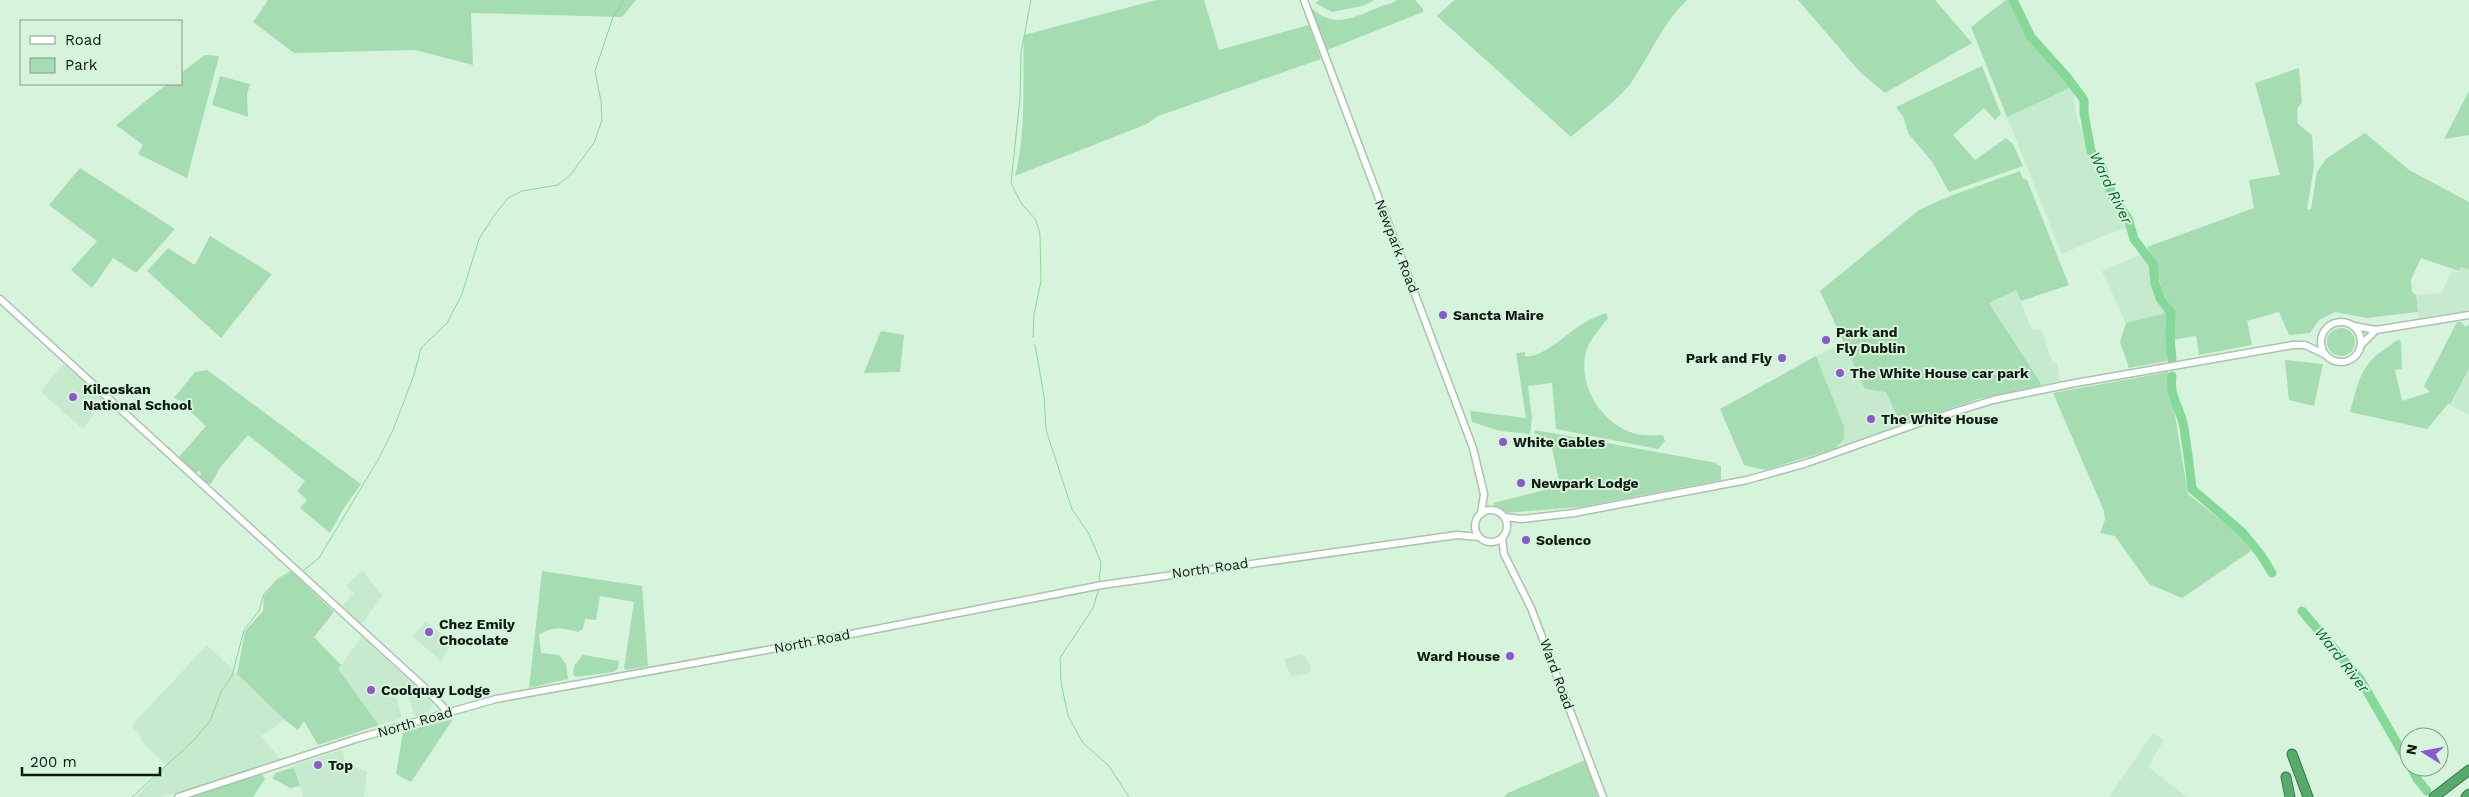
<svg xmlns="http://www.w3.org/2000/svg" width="2469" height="797" font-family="'Work Sans',sans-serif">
  <rect width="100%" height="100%" fill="#d6f4dc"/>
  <g fill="#c6eacd">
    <path d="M2072,87L2077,118L2090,152L2130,227L2100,237L2062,254L2007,117Z"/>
    <path d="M2144,253L2153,271L2160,300L2170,312L2126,323L2102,271Z"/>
    <path d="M2461,267L2469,270V310L2419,318L2416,295L2442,293L2451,271L2458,273Z"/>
    <path d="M2016,290L2032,330L2041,329L2053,363H2057L2060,382L2042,385L1989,302Z"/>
    <path d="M1843,343L1865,388L1886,392L1901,425L1834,449L1844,439V426L1816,356Z"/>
    <path d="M63,364L104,400L83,429L42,393V390Z"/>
    <path d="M2469,368V415L2451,405Z"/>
    <path d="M362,570L382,595L365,620L360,623L342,606L354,593L346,586Z"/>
    <path d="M426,622L452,642L441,661L412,636Z"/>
    <path d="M362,637L430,699L433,704L430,711L415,716L406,690L396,697L402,718L379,725L338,669Z"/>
    <path d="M207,645L285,720L261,736L282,761L162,797H136L166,765L140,740L142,737L131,726Z"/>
    <path d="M1300,654L1306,657L1311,668L1310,673L1291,677L1284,659Z"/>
    <path d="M2153,733L2164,740L2148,767L2187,797H2109Z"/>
    <path d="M342,750L346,763L367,772L364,797H303L294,765Z"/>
  </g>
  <g fill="#a6dcb1">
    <path d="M268,0H636L622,17L471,13L473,65L415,50L294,53L253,22Z"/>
    <path d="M1156,0H1204L1219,50L1309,25L1321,59L1158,116L1147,124L1015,176C1027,130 1022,82 1024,35Z"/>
    <path d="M1320,0H1373V1L1362,6L1332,12L1315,3Z"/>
    <path d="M1397,0H1415L1423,9V12L1327,50L1311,8C1335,29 1353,18 1379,7C1386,4 1391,5 1397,0Z"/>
    <path d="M1454,0H1687C1663,23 1650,55 1631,83C1618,100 1588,122 1571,137L1437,16Z"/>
    <path d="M1798,0H1935L1972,43L1885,93L1860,72Z"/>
    <path d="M2006,0H2012C2026,36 2047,58 2072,87L2007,117L1971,27Z"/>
    <path d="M205,55L219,56L187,178L138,154L143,145L116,125L167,84H181V73Z"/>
    <path d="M1982,66L2001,114L1995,120L1984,108L1953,135L1975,160L2006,138L2013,144L2023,166L1949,192L1933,163L1908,133L1904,118L1896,107Z"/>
    <path d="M2299,68L2302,102L2297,109L2298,124L2312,135L2314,166L2307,210L2311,209L2317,172L2326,159L2365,133L2409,170L2469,202V270L2461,267L2459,271L2421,258L2411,280L2412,292L2416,295L2418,312L2366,318L2335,312L2319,320L2310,333L2289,335L2279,312L2247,321L2252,345L2199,355L2196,336L2172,340L2174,316L2171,305L2162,292L2156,262L2147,247L2254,208L2249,180L2280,175L2255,83Z"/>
    <path d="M220,76L250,84L247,95L248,117L212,105Z"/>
    <path d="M2469,91V135L2444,139Z"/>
    <path d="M80,168L175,229L136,273L113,258L92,288L71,270L97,241L49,205Z"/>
    <path d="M2020,171L2023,179L2027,180L2069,285L2021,301L2016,290L1989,303L2042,385L1978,399L1901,425L1886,392L1865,389L1820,291L1919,210L1950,196Z"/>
    <path d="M210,236L272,274L221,338L147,271L168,248L195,265Z"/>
    <path d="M2170,312L2173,323L2167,361L2129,368L2120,342L2126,323Z"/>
    <path d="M1606,313L1608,318C1601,327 1593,336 1588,346C1574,382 1601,425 1636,434C1645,436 1654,435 1663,435L1665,441L1658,449L1556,429L1552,383L1528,386L1532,418L1530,434L1500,431L1472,422L1470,411L1526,418L1516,353L1525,352V356C1540,360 1570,331 1584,323C1590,319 1598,316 1606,313Z"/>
    <path d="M2457,322H2461L2466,327L2469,324V368L2450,405L2448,404L2427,429L2350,412C2358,385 2360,363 2387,348C2392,345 2393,341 2400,340L2401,343L2402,369L2395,370L2402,401L2430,392L2424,386Z"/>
    <circle cx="2341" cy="342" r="14"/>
    <path d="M881,331L904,335L900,372L864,373Z"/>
    <path d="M1816,356L1844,426V439L1834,449L1765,470L1744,465L1720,409Z"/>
    <path d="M2285,360L2323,364L2314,406L2289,400Z"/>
    <path d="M207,370L361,484L344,508L330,533L300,508L307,500L297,491L305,481L248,435L219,469L211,484H208L200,477L201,473L199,471L196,473L179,457L206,426L182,404L183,402L174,398L195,372Z"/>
    <path d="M2168,372L2188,494L2243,538L2251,551L2182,598L2149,584L2115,536L2100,533L2105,520L2104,511L2053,393Z"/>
    <path d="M1535,430L1717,463V465L1721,466V480L1580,507L1505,513L1496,508L1493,503L1560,486L1550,439L1534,433Z"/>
    <path d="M542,571L642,586L648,666L626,670L624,668L634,602L600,596L596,620L585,619L583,629L578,632C563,628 553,626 539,635L541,653L559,655L566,664L568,679L529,688Z"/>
    <path d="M292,572L334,612L314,637L341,665L338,669L379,725L318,745L304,721L298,730L285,720L237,674L245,631L263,611L264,596L276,581Z"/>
    <path d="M583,655L619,661L618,668L614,672L576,677L573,674L574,666Z"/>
    <path d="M453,719L411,782L396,774L403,732Z"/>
    <path d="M1585,760L1598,797H1504L1508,793Z"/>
    <path d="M294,767L300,786L290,788L272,778L276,773Z"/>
    <path d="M262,774L265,779L253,797H190Z"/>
  </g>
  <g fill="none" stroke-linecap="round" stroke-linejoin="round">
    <g stroke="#85d898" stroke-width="1">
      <path d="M1031,0L1021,53L1020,98L1011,183L1021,203L1036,220L1040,234L1041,281L1034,314L1033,337"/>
      <path d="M1035,345L1044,396L1046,430L1072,509L1089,534L1101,562L1099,582"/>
      <path d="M303,571L319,558L378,460L393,430L414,375L421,348L447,323L462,294L479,239L493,217L508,198L522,191L558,185L571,174L594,143L602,120L601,101L595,71L613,17L624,0"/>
      <path d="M1099,588L1093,608L1060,658L1061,682L1068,716L1083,743L1109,766L1129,797"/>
      <path d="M132,797L193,741L210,721L221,692L232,676L244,630L259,611L264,594L278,579L292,571"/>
    </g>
    <g stroke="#85d898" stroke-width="9">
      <path d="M2013,0L2031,37L2067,77L2084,100V113L2091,151L2102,167L2113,197L2128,218L2134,239L2153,264L2155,283L2160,298L2171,313L2170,337L2172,360"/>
      <path d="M2172,376C2169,398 2181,408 2184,428C2187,448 2190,469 2192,489L2243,533L2261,555L2272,573"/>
      <path d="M2302,611L2360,679L2409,764"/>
      <path d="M2411,767L2418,780L2427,791"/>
    </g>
    <g stroke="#a8c4ad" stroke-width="9">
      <g id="secondary">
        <path d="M1304,0L1473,448L1484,494L1481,514"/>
        <path d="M0,299L425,688L444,708L445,713"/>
        <circle cx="2341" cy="342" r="20"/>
        <path d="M2354,326L2376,330L2469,315"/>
        <path d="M2361,345L2376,330"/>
        <circle cx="1491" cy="526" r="16"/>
        <path d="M1504,517L1522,519L1574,513L1747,480L1807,463L1916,424L1993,400L2070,384L2293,345H2305L2324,354"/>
        <path d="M1502,538L1504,554L1531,608L1603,797"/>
        <path d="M178,797L359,738L496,699L805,643L1102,585L1457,535L1479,537"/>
      </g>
    </g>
    <g stroke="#3d774c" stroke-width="11">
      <g id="highway">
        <path d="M2292,754L2308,797"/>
        <path d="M2286,777L2290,797"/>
        <path d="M2434,797L2469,770"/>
        <path d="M2466,797L2469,794"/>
      </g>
    </g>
    <use href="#secondary" stroke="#fff" stroke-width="6"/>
    <use href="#highway" stroke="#56aa6c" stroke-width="9"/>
  </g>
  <g fill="#8b58d0" stroke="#d6f4dc" stroke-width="2">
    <circle cx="1443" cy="315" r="5"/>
    <circle cx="1826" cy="340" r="5"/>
    <circle cx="1782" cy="358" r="5"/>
    <circle cx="1840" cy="373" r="5"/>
    <circle cx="73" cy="397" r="5"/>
    <circle cx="1871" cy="419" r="5"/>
    <circle cx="1503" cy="442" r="5"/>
    <circle cx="1521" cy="483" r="5"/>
    <circle cx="1526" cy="540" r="5"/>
    <circle cx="429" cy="632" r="5"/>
    <circle cx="1510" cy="656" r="5"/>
    <circle cx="371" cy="690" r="5"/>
    <circle cx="318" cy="765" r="5"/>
  </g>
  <g text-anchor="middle" stroke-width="4" stroke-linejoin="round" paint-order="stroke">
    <g font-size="14" fill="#0f1911" stroke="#d6f4dc">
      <text transform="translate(1397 246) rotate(69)" y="5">Newpark Road</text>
      <text transform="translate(1210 568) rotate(-8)" y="5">North Road</text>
      <text transform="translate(812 641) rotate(-11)" y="5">North Road</text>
      <text transform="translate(1557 674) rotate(70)" y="5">Ward Road</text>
      <text transform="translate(415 722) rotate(-16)" y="5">North Road</text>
    </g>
    <g font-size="14" font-weight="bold" fill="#0f1911" stroke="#d6f4dc" text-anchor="start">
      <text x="1453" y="320">Sancta Maire</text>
      <text x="1836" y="337">Park and<tspan x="1836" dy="16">Fly Dublin</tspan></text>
      <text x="1772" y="363" text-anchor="end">Park and Fly</text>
      <text x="1850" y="378">The White House car park</text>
      <text x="83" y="394">Kilcoskan<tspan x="83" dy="16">National School</tspan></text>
      <text x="1881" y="424">The White House</text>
      <text x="1513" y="447">White Gables</text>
      <text x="1531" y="488">Newpark Lodge</text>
      <text x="1536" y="545">Solenco</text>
      <text x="439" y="629">Chez Emily<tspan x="439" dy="16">Chocolate</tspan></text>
      <text x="1500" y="661" text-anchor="end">Ward House</text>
      <text x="381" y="695">Coolquay Lodge</text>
      <text x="328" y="770">Top</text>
    </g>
    <g font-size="15" font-style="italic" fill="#03662e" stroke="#d6f4dc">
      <text transform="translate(2111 188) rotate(64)" y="5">Ward River</text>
      <text transform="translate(2342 660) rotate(52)" y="5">Ward River</text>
    </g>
  </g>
  <rect x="20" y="20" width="162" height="65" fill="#d6f4dc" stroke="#869c8b"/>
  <rect x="30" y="36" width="25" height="8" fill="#ffffff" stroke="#869c8b"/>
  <text x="65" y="45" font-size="15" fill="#0f1911">Road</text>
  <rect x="30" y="58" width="25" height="15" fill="#a6dcb1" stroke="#869c8b"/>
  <text x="65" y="70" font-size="15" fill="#0f1911">Park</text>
  <g transform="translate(2424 752) rotate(281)"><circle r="24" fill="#d6f4dc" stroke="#869c8b"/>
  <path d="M0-4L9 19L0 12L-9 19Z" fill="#8b58d0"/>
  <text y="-8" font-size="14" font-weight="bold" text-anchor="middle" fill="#0f1911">N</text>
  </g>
  <path d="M22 767v8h138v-8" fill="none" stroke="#0f1911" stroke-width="2.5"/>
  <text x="30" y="767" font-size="15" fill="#0f1911" stroke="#d6f4dc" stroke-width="4" paint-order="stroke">200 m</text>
</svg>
